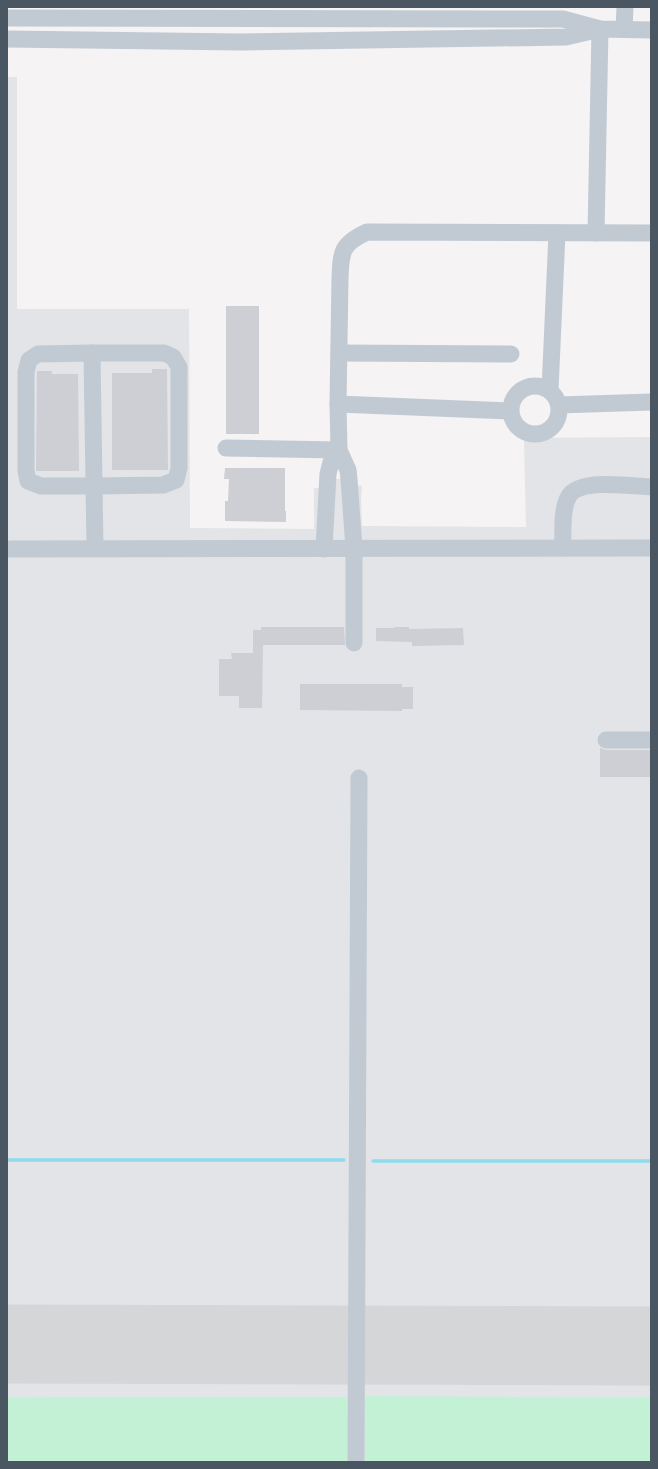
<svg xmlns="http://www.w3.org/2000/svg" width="658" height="1469" font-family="Karla,sans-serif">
  <rect width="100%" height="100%" fill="#f5f3f3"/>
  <path fill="#e2e4e7" d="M7,77H17V309H189L190,528L314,529V488H325L326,479H349L356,485L362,486L361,500L362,526L526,527L524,438L651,437V1462H7Z"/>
  <g fill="#c3f1d5">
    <path d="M365,1396L651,1398V1462H365Z"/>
    <path d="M49,1397H349L347,1462H7V1398Z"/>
  </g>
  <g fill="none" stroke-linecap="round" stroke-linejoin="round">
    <g stroke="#90daee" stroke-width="3.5">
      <path d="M7,1160H344"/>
      <path d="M373,1161H651"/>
    </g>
    <path stroke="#d5d6d8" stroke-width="79" d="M7,1344L651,1346"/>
  </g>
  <g fill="#cdcfd5">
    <rect x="226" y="306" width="33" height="128"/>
    <path d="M152,369H167L168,470H112V373H152Z"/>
    <path d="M37,371H52V374H78L79,471H36Z"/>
    <path d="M225,468H285V511H286V522L225,521V501H228L229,479H224Z"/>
    <path d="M261,627H344L345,645H263L262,708H239V696H219V659H232L231,653H253V630H261Z"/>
    <path d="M394,627H409V629L463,628L464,645L412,646V642L376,641V628H394Z"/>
    <path d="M300,684H402V687H413V709H402V711L300,710Z"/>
    <path d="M600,748L606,750H651V777H600Z"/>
  </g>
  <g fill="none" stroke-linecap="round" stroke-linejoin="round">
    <g stroke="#c1cad2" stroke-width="17">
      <path d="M7,18L563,19L600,29L651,30"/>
      <path d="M624,29L625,7"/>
      <path d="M7,39L241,42L566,37L596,30"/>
      <path d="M596,233L600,29"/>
      <path d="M92,353H164L173,357L179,367V468L176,480L163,485L94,486H41L28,481L26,471V372L29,360L38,354Z"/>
      <path d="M92,353L95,548"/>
      <path d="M339,353L511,354"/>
      <circle cx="535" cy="410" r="24"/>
      <path d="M550,390L557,233"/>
      <path d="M338,404L510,411"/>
      <path d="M559,405L651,402"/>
      <path d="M226,448L339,450"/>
      <path d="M563,548C563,535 561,508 569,496C580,478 631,486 651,487"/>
      <path d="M10,549L651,548"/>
      <path d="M324,549L328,474L331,462L339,450"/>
      <path d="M354,643V548L349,479L348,470L339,450L338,404L340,278C341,252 341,244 367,232L651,233"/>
      <path d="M606,740H651"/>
      <path d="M356,1462L359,778"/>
    </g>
  </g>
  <rect width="658" height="1469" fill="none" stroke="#4a5661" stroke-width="16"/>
</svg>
